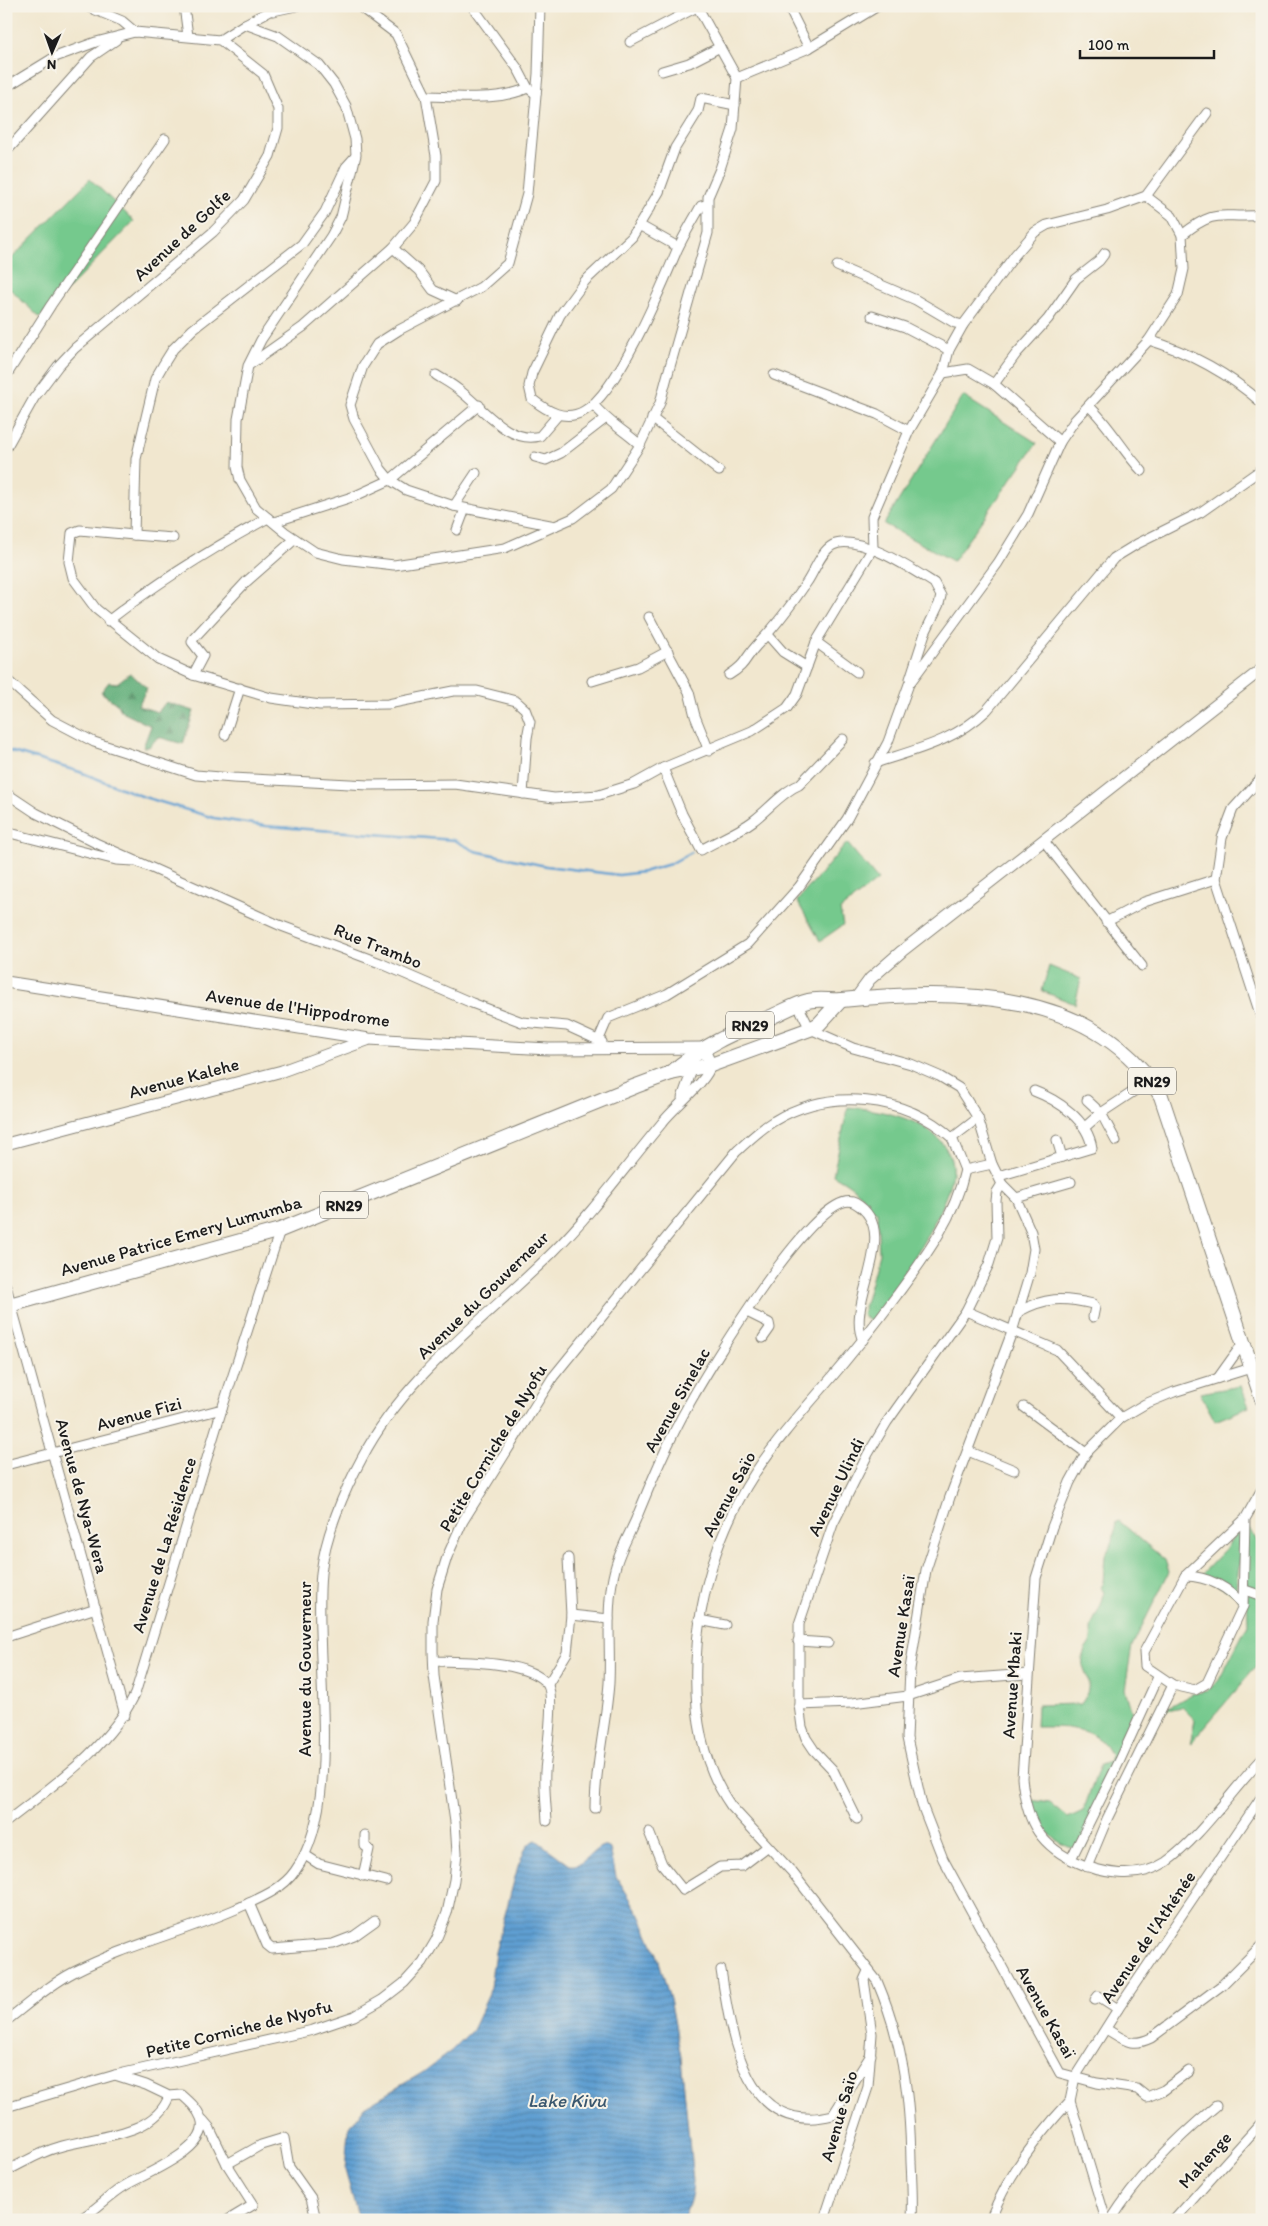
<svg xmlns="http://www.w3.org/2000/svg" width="1268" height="2226" font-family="Itim,sans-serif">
  <defs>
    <pattern id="forest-firs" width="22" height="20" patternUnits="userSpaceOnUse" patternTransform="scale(1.25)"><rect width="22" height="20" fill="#5fad78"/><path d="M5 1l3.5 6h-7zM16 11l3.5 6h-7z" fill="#4e8c62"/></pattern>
    <pattern id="water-rules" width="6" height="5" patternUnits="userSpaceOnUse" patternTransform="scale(1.25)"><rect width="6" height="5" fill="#5f9fd2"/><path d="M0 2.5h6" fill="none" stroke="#4e81aa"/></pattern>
  </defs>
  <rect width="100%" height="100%" fill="#f7f3e8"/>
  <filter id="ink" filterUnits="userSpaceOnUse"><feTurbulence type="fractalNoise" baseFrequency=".02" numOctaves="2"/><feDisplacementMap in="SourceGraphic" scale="10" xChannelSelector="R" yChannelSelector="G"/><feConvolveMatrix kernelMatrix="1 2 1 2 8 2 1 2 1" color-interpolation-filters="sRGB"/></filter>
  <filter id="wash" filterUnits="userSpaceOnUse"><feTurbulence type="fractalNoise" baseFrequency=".0096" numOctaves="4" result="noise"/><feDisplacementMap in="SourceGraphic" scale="20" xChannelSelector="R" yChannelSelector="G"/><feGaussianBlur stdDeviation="1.12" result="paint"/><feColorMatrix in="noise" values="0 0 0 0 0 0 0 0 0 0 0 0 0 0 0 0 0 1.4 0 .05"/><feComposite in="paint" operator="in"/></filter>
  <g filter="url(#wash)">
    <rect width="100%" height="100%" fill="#f1e7cf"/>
    <g fill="#74c98d" stroke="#487254">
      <path d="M90,179L134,221L40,318L6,285V264Z"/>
      <path d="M963,396L1037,443L953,561L884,524Z"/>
      <path d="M847,843L878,880L840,910L843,925L820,941L797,901Z"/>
      <path d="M1049,966L1081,979L1075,1004L1042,991Z"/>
      <path d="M848,1107C883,1110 939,1120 951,1160C962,1193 892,1294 870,1321L862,1315L879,1253L877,1212L869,1208C863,1192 847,1183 833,1175Z"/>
      <path d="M1241,1386L1249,1407L1215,1421L1200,1393Z"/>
      <path d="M1245,1519L1262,1550V1660L1190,1744L1195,1720L1182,1707L1162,1711L1192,1694L1207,1691L1219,1680L1248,1624L1245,1524L1235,1594L1200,1576L1225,1550Z"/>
      <path d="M1119,1521L1165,1560L1169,1572L1132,1646L1125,1689L1132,1713L1107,1778L1085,1848C1080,1848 1073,1849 1069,1847C1048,1839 1035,1817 1026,1799L1050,1803L1068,1818L1083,1811L1100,1765L1109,1762L1111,1755C1107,1750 1104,1742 1099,1739C1081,1726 1057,1727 1036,1727L1037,1705L1081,1704C1099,1679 1077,1673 1084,1653C1085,1648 1090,1645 1091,1640C1092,1635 1090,1629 1092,1624C1097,1613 1103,1604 1104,1592L1100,1587L1103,1583L1105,1556L1113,1541L1116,1522Z"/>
    </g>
    <path fill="url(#forest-firs)" stroke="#3e644a" d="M130,673L147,688L138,706L158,712L166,702L194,711L183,744L158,737L149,747H143L151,726L122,712L118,705L101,692L109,682L117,683Z"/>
    <path fill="url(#water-rules)" stroke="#3e5e77" d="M536,1840L570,1865C584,1867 590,1851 603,1846L610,1849L616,1876L640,1915L657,1954L671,2003L681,2057L693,2181C692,2199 689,2204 683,2220H359L345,2170L348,2130L364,2107L422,2073L451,2051L472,2030L489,1994L495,1952L518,1866L527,1845Z"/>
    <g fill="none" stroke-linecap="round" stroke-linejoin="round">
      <path stroke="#5f9fd2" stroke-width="2.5" d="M6,750L80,772L144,797L214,818L266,826L454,840L475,851L546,866L619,875L643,872L670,864L692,852"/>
    </g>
  </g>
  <g filter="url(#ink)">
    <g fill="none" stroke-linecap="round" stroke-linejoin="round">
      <g stroke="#868276" stroke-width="11">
        <g id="minor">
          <path d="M86,6L122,21L135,32"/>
          <path d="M184,6L188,36"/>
          <path d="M472,6L518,69L528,88"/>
          <path d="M540,6L538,74L527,194L508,263L481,287L399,330L377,344L363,366L350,405L354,419L381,469L390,480L406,490L454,506L555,526"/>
          <path d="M788,6L809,48"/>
          <path d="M273,11L296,6"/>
          <path d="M245,24L278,36L319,65L334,84L346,106L355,139L356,155L341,217L331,236L261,340L248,366L238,419L237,467L240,480L256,508L285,532L315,552L343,559L394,565L505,548L573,518L611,489L640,445L660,403L667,377L708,233V197L720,169L733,129L737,78L697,6"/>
          <path d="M220,40L245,24L279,6"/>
          <path d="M630,42L697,7"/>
          <path d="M662,71L689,63L720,47"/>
          <path d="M737,78L809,48L878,6"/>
          <path d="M6,87L55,57L96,42L135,32L209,39L220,40L263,74L278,109V128L270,156L244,200L213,232L75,348L58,366L34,398L6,448"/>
          <path d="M426,96C460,96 496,102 528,88L536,94"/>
          <path d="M6,152L91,57L116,40"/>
          <path d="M355,157L346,167L325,212L302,244L193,329L173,349L163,365L155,379L136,459L134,535L80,530L72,533L69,562L73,578L96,609L158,659L193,675L271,698L320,705L388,704L453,691H477L516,701L525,709L530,722L527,738L523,794"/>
          <path d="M707,205L701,206C693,220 684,235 677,250C661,288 618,392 584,411C565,422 547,411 532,399L529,386L532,373L560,315L585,281L632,237L659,192L675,148L698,111L701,98L735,105"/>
          <path d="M639,225L678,247"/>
          <path d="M1182,235C1219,205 1222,220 1262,215"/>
          <path d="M393,248L419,271L433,290L457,301"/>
          <path d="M837,266L916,300L955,323L963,325"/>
          <path d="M872,316L905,327L949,350"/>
          <path d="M1149,340C1191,353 1229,374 1262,403"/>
          <path d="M249,365L303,327L393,248L414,223L436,181V156L426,96L396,34L359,6"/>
          <path d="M943,373L968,369L994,384L1060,442"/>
          <path d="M436,375C444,380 452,384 459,390C481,406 509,445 540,436L558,415"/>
          <path d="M774,375L877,414L909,431"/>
          <path d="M6,376L51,305L165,139"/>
          <path d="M994,384L1016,354L1048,319L1076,279L1099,261L1105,253"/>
          <path d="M593,404C606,421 624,430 640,445"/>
          <path d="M1089,406C1110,426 1123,451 1142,471"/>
          <path d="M652,418L719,471"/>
          <path d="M535,457L546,460L561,453L605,419"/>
          <path d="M454,506L476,473"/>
          <path d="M274,522L355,496L390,480L479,405"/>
          <path d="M457,530L465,509"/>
          <path d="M134,535L173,538"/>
          <path d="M649,617L689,692L695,716L709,751"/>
          <path d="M108,621C159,581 211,549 268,518"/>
          <path d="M768,635L783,652L807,667"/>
          <path d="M816,642L857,672"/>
          <path d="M193,675L203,656L192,642L193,639L246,582L295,539"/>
          <path d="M729,675C747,664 744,659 757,645C776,626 792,604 807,582C814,572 821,551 833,545C858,533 913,570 934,583L941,596L939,604L925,633L910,679"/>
          <path d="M6,679L52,720L94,742L196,775L233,778L369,785L455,784L554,798L599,795L634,784L663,768L752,731L787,708L797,694L816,642L873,548L872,517L909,431L943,373L949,350L963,325L1015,255L1035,232L1047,225L1107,210L1146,196L1207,113"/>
          <path d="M592,681L638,667L668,651"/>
          <path d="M225,735L240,688"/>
          <path d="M875,763C918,749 955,741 987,710L1114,558L1137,544L1201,512L1262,469"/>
          <path d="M663,768L682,814L701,850C718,840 737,833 753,821C768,810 782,792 799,785L843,739"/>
          <path d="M1262,777L1233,809L1222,838L1216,879L1262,1020"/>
          <path d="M6,793L36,813L96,843L279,925L380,963L472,1003L522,1022L567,1026L602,1042"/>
          <path d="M6,832L116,860L134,861"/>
          <path d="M1044,841L1142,966"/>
          <path d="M1106,922L1144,902L1216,879"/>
          <path d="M798,1005L810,1029L853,1048L911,1064L939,1076L959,1088L978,1118L992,1164L1002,1184L1016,1198L1031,1232L1034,1249L1030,1273L1012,1332L950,1497L926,1570L910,1669L907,1738L922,1805L943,1859L1060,2073L1097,2083L1137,2089L1147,2097L1164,2090L1189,2071"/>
          <path d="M599,1039L608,1018L667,994L748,944L799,887L847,819L888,742L909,684L998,563L1028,514L1060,442L1075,420L1149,340L1178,295L1184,269L1182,235L1172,216L1146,196"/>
          <path d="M1034,1091C1058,1100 1088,1120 1092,1148L1062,1157"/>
          <path d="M682,1098L692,1070"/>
          <path d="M1087,1100L1101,1113L1116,1141"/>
          <path d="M1085,1127L1101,1113L1151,1080"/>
          <path d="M965,1170L992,1164"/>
          <path d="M999,1176L1062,1157L1057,1140"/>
          <path d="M1016,1198L1071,1182"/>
          <path d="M6,1286L125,1715"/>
          <path d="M966,1311L1057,1350L1121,1418"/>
          <path d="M747,1312L769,1323L770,1328L763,1338"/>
          <path d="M1018,1312C1045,1297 1063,1297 1093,1304L1095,1307L1093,1317"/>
          <path d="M1251,1368L1174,1392L1145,1404L1121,1418L1086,1453L1070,1482L1052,1527L1036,1578L1022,1778C1026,1817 1036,1842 1072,1860C1101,1874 1137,1881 1166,1862C1199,1839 1233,1789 1262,1759"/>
          <path d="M1218,1378L1243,1343"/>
          <path d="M1024,1407L1086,1453"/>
          <path d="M968,1451L1014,1470"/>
          <path d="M6,1465L222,1409"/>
          <path d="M1245,1519L1243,1606L1207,1683L1195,1690L1173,1685L1145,1666L1144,1652L1185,1576L1245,1519L1262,1489"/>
          <path d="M1185,1576C1207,1576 1231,1588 1243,1606"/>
          <path d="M1245,1590L1262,1596"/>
          <path d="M571,1615L609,1619"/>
          <path d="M699,1620L725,1625"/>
          <path d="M6,1637L96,1608"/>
          <path d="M798,1641L828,1643"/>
          <path d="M434,1661C462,1662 528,1660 547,1684C556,1696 546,1755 545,1771C544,1788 546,1804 547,1821"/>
          <path d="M548,1684L567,1653L571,1615L568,1558"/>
          <path d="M799,1705L852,1703L908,1696L960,1679L1028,1674"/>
          <path d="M595,1808C595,1766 606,1725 609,1683C611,1645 605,1606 615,1569C619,1552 629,1535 636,1519C652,1480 668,1441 689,1404C706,1374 819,1182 855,1203C904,1231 844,1303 863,1340"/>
          <path d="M857,1819L833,1770L814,1750L806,1738L802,1727L799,1705V1624L833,1524L868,1454L887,1422L966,1311L989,1264L997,1238L996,1201L997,1192L1002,1184"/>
          <path d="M6,1822C53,1785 108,1749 135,1694L222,1409L280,1230"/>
          <path d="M649,1832L662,1864L683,1890L720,1867L742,1866L767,1847"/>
          <path d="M305,1855L319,1864L386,1881"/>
          <path d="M1071,1859L1120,1760L1158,1677"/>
          <path d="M1087,1867L1107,1819L1173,1685"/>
          <path d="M363,1876L369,1849L365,1846V1835"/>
          <path d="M249,1903L267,1945L272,1949L333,1944L354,1936L375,1921"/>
          <path d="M721,1970C731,2034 744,2138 833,2115L871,2055"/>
          <path d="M1095,2000L1098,1996L1118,2009"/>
          <path d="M6,2021C28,2004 49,1985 74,1972C125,1946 183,1932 236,1909C257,1899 281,1891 295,1871C344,1803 313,1656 321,1573C325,1536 344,1491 362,1458C406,1374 488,1317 554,1251C593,1212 626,1166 662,1123C674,1107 707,1082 711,1065"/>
          <path d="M1106,2029C1124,2039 1130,2048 1151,2038L1222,1985L1262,1945"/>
          <path d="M6,2107L115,2075L313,2030L354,2016L382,2000L404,1983L423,1962L436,1940L447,1913L454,1880L457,1853L455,1822L434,1676L433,1651V1621L437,1589L447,1557L463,1521L553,1377L736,1152C748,1141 760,1129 774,1121C830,1087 905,1095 952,1138L978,1118"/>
          <path d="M203,2120L209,2127L227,2164L261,2145L284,2138L289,2167L311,2198L316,2220"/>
          <path d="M227,2164L253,2205L228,2220"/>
          <path d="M6,2171C23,2163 40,2152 59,2147C93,2136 155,2137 169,2096"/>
          <path d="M79,2220C96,2210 109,2195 126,2185C144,2174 213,2148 201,2118C197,2108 190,2102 182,2095L169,2096L146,2085L115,2075"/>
          <path d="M824,2220L868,2087L872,2034L864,1980L868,1971"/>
          <path d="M912,2220C913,2201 912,2181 911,2162C910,2096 903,2042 877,1981L792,1872L731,1806C701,1763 694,1714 696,1662C698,1596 719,1528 755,1473C776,1441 801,1413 826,1384C851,1355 874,1326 897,1295C925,1257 955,1217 965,1170L952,1138"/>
          <path d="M990,2220C1008,2174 1037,2136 1070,2101"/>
          <path d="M1106,2220L1070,2101L1075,2077L1118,2009L1262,1796"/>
          <path d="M1111,2220C1139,2175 1176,2139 1216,2106"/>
          <path d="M1174,2220L1262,2122"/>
        </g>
      </g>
      <g stroke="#868276" stroke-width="13">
        <g id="tertiary">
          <path d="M6,982L369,1039L549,1049L703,1048L711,1065"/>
          <path d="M856,998L870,979L902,951L1262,669"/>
          <path d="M6,1144L282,1071L367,1040"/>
        </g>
      </g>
      <g stroke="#868276" stroke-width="16">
        <g id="primary">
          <path d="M671,1073C701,1046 735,1032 773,1016C784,1011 796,1004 808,1001C818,998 831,1001 842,1000C954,989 1095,987 1161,1096L1262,1399"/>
          <path d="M6,1306L280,1230L636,1086L671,1073L711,1065L810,1029L819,1024L841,1000"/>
        </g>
      </g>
      <use href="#minor" stroke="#fff" stroke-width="9"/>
      <use href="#tertiary" stroke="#fff" stroke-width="11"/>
      <use href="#primary" stroke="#fff" stroke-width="14"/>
    </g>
  </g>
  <g text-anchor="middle" stroke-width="4" stroke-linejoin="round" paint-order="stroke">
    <g fill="#f7f3e8" stroke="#5e5c59" stroke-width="1">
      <rect x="726" y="1011.5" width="48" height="27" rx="4"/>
      <rect x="1128" y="1067.5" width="48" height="27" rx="4"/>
      <rect x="320" y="1191.5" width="48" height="27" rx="4"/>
    </g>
    <g font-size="16" font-weight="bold" fill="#1c1c1c">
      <text x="750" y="1031">RN29</text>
      <text x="1152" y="1087">RN29</text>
      <text x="344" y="1211">RN29</text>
    </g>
    <g font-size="18" fill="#1c1c1c" stroke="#f7f3e8">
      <text transform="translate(182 235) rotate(-43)" y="6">Avenue de Golfe</text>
      <text transform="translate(378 946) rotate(22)" y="6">Rue Trambo</text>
      <text transform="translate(298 1008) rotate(8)" y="6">Avenue de l'Hippodrome</text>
      <text transform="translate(184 1078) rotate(-15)" y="6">Avenue Kalehe</text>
      <text transform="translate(181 1236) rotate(-16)" y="6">Avenue Patrice Emery Lumumba</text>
      <text transform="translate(483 1295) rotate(-44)" y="6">Avenue du Gouverneur</text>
      <text transform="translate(677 1400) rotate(-61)" y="6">Avenue Sinelac</text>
      <text transform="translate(139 1414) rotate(-15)" y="6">Avenue Fizi</text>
      <text transform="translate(493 1448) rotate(-59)" y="6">Petite Corniche de Nyofu</text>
      <text transform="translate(836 1487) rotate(-64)" y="6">Avenue Ulindi</text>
      <text transform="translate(729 1494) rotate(-62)" y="6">Avenue Saïo</text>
      <text transform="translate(82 1496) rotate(75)" y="6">Avenue de Nya-Wera</text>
      <text transform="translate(164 1545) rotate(-73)" y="6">Avenue de La Résidence</text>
      <text transform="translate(901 1626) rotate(-81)" y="6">Avenue Kasaï</text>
      <text transform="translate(305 1669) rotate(-90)" y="6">Avenue du Gouverneur</text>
      <text transform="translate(1012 1685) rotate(-86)" y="6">Avenue Mbaki</text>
      <text transform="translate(1148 1937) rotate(-56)" y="6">Avenue de l'Athénée</text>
      <text transform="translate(1046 2012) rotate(61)" y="6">Avenue Kasaï</text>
      <text transform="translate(239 2029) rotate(-14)" y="6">Petite Corniche de Nyofu</text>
      <text transform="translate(839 2116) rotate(-74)" y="6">Avenue Saïo</text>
      <text transform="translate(1205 2160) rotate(-48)" y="6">Mahenge</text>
    </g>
    <g font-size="19" font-style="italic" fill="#3a576e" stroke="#f7f3e8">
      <text x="567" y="2107">Lake Kivu</text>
    </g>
  </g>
  <rect width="1268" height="2226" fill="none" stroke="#f7f3e8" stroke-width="25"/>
  <g transform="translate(52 52) rotate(182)" stroke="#f7f3e8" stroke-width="4" paint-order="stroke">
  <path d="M0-4L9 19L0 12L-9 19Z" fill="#1c1c1c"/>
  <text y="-8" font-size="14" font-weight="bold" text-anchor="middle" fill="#1c1c1c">N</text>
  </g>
  <path d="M1080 50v8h134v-8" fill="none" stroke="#1c1c1c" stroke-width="2.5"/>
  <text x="1088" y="50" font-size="15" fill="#1c1c1c" stroke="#f7f3e8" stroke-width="4" paint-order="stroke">100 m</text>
</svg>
